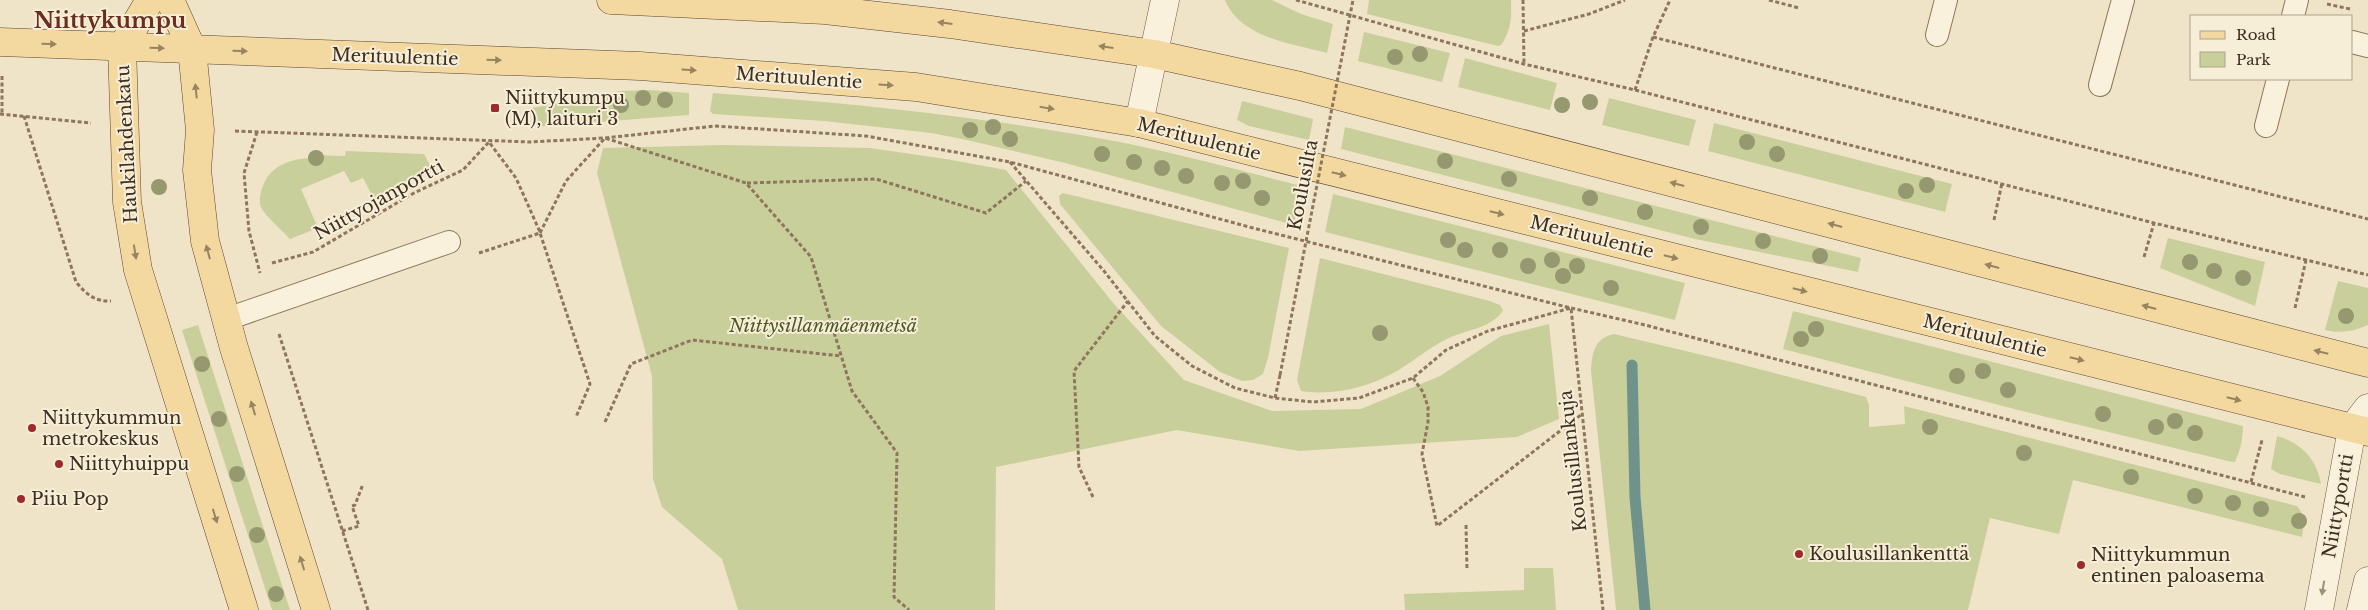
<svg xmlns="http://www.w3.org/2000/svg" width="2368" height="610" font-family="'Libre Baskerville',serif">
  <rect width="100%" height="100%" fill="#f0e4c8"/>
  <g fill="#c9cf9b">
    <path d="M1225,0H1272L1301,14L1333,24L1327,53C1293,44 1240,38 1225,0Z"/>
    <path d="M1369,0H1511C1512,16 1511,31 1501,45L1498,46L1367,14Z"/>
    <path d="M1364,32L1450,53L1442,82L1358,61Z"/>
    <path d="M1465,58L1557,83L1550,110L1458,87Z"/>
    <path d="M650,90L689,93V115L533,127L532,108L620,91Z"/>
    <path d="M713,93C851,103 989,117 1125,143C1184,155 1243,171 1301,186L1294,225L1065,163L967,140L931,133L824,121L713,114L710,111Z"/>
    <path d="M1609,98L1696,120L1689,146L1602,125Z"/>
    <path d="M1242,101L1313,119L1309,140L1249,126L1237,120Z"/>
    <path d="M1714,123L1952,184L1945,212L1708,151Z"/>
    <path d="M1345,127L1861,258L1858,272L1695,239L1341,149Z"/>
    <path d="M722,145L870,148L946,159L1006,170L1114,304L1184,380L1272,411L1361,409L1440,376L1501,336L1549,324L1559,419L1517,437L1299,451L1177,430L996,467L995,610H738L722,559L662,507L653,479L652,376L597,173L603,148Z"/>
    <path d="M346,151L424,154L431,167L374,199L363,178L351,183L344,171L301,189L318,228L290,239C283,231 264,215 261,207C259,203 260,196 261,192C267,167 288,159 311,158L313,155L345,156Z"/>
    <path d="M1063,193L1289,248L1268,358L1263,374L1253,380L1242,381L1220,372L1161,326L1060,204L1059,196Z"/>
    <path d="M1333,194L1685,283L1675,320L1325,232Z"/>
    <path d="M2168,238L2265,262L2255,306L2160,268Z"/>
    <path d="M1320,258L1490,301L1500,305L1503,310C1493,328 1466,330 1449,338C1431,346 1414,361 1397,371C1368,388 1333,396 1301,391L1297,380Z"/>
    <path d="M2338,281L2368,288V325C2353,331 2342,334 2325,330Z"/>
    <path d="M1793,311L2243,426C2243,439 2240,451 2235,462H2232L2026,412L1783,349Z"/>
    <path d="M198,325L290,610H272L182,330Z"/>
    <path d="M1614,334L1732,362L1866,397L1869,405V427L1905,424L1904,406L2297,506C2305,515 2304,525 2302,537L2073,480L2059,534L1990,518L1968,610H1616L1591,371C1592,354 1594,338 1614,334Z"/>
    <path d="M2277,436C2301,443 2317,459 2321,484L2280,474L2271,469Z"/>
    <path d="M1524,568H1553L1556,610H1405L1404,594L1524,590Z"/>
  </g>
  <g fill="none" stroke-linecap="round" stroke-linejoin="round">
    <path stroke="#6f938a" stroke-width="11" d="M1632,365L1635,497L1645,610"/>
    <g stroke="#8d765c" stroke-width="24">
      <g id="lane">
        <path d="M2293,16L2297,0"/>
        <path d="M1937,35L1946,0"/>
        <path d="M2352,42L2368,46"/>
        <path d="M2100,85L2123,0"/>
        <path d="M2266,126L2278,79"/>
        <path d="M227,319L449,242"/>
      </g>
    </g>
    <g stroke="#6f573f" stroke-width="29">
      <g id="secondary">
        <path d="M1139,123L1165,0"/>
        <path d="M2319,610L2352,429L2368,408"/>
        <path d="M2361,610L2368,581"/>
      </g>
    </g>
    <g stroke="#5b4430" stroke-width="29">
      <g id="primary">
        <path d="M150,0L122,47L127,202L138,270L244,610"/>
        <path d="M170,0L192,49L200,130L197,170L205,241L234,348L316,610"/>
        <path d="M611,0L825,10L950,24L1154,54L1300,86L2368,363"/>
        <path d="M0,42L640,66L916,87L1139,123L2368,432"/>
      </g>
    </g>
    <g stroke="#8d765c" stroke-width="3" stroke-dasharray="4 2.5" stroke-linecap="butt">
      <path d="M1296,0L1524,64L1635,90L2154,223L2368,275"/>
      <path d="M1523,0L1524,64"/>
      <path d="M1769,0L1799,8"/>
      <path d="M2327,4L2350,9"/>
      <path d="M1524,31L1589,14L1625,0"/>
      <path d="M1653,37L2368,219"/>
      <path d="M2,76V114"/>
      <path d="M1635,90L1653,37L1670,0"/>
      <path d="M0,114L91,123"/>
      <path d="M24,116L76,282C86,294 95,302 111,301"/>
      <path d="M235,131L529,142L605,138L715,126L866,136L1010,162L1253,228L1571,308L1645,325L2305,497"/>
      <path d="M257,132L244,173L249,231L260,273"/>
      <path d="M1010,162L1104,271L1155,336L1192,366L1235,388L1275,398L1313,402L1359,398L1413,378L1446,350L1488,331L1571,308L1603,610"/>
      <path d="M747,183L876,179L986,213L1026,181"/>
      <path d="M1994,220L2002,183"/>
      <path d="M540,233L566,181L605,138L746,183L811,257L852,391L897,453L894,597L909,610"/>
      <path d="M479,253L540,233L590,384L576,417"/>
      <path d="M2144,257L2154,223"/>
      <path d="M272,263L313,252L414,193L463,170L489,142L516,178L540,232"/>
      <path d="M2295,308L2306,260"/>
      <path d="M279,334L368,610"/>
      <path d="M1413,378L1423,392L1428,407V422L1422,454L1437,526L1582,414"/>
      <path d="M1275,398L1280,375"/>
      <path d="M605,422L631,364L692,340L841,356"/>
      <path d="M2251,482L2262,440"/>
      <path d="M1093,497L1079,467L1074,371L1128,301"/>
      <path d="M1466,525L1467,570"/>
      <path d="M342,531L359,526L352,506L355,505L363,484"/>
    </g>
    <use href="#lane" stroke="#faf1dc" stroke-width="22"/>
    <use href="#secondary" stroke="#faf1dc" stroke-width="28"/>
    <use href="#primary" stroke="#f3d9a0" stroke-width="28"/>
    <path stroke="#8d765c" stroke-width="3" stroke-dasharray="4 2.5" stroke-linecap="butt" d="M1280,375L1353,0"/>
  </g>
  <g fill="#96986f">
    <circle cx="1420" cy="54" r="8"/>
    <circle cx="1395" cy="57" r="8"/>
    <circle cx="643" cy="98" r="8"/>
    <circle cx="665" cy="100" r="8"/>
    <circle cx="1590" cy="102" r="8"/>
    <circle cx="621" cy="105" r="8"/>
    <circle cx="1562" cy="105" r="8"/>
    <circle cx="993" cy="127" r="8"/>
    <circle cx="970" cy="130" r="8"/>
    <circle cx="1010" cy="139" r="8"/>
    <circle cx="1747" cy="142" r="8"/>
    <circle cx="1102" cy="154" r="8"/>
    <circle cx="1777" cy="154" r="8"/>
    <circle cx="316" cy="158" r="8"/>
    <circle cx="1445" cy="161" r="8"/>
    <circle cx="1134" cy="162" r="8"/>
    <circle cx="1162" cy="168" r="8"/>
    <circle cx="1186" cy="176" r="8"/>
    <circle cx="1509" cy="179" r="8"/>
    <circle cx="1243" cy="181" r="8"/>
    <circle cx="1222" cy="183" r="8"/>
    <circle cx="1927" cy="185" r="8"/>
    <circle cx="159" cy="187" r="8"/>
    <circle cx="1906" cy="191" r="8"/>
    <circle cx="1262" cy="198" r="8"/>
    <circle cx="1590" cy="198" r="8"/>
    <circle cx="1645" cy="212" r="8"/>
    <circle cx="1701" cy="227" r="8"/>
    <circle cx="1448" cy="240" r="8"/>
    <circle cx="1763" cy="241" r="8"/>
    <circle cx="1465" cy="250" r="8"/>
    <circle cx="1500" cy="250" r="8"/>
    <circle cx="1820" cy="256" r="8"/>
    <circle cx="1552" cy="260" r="8"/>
    <circle cx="2190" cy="262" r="8"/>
    <circle cx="1528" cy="266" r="8"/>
    <circle cx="1577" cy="266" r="8"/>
    <circle cx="2214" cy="271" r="8"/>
    <circle cx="1563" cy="276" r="8"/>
    <circle cx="2243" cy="278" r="8"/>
    <circle cx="1611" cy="288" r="8"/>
    <circle cx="2346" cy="316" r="8"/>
    <circle cx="1816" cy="329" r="8"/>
    <circle cx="1380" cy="333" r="8"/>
    <circle cx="1801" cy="339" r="8"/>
    <circle cx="202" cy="364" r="8"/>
    <circle cx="1983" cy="371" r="8"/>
    <circle cx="1957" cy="376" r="8"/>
    <circle cx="2008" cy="390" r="8"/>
    <circle cx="2103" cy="414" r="8"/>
    <circle cx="219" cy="419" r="8"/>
    <circle cx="2175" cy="421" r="8"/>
    <circle cx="1930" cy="427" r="8"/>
    <circle cx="2156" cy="427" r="8"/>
    <circle cx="2195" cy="433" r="8"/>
    <circle cx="2024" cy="453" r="8"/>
    <circle cx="237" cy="474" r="8"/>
    <circle cx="2131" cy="477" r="8"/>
    <circle cx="2195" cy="496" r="8"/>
    <circle cx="2233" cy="503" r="8"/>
    <circle cx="2261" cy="509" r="8"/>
    <circle cx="2299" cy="521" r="8"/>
    <circle cx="257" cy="535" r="8"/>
    <circle cx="276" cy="594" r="8"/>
  </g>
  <defs><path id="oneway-solid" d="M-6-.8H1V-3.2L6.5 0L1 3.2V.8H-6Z" transform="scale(1.25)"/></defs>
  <g fill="#988460">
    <use href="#oneway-solid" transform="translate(945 23) rotate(-173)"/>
    <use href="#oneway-solid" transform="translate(49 44) rotate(2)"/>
    <use href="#oneway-solid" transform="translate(1106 47) rotate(-172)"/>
    <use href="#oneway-solid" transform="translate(157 48) rotate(2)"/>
    <use href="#oneway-solid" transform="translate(240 51) rotate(2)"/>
    <use href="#oneway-solid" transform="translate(494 60) rotate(2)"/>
    <use href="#oneway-solid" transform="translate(689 70) rotate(4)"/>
    <use href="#oneway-solid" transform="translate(886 85) rotate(4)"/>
    <use href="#oneway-solid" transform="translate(196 91) rotate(-96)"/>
    <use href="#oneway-solid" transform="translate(1047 108) rotate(9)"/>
    <use href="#oneway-solid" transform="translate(1339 174) rotate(14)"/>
    <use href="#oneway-solid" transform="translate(1677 184) rotate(-165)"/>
    <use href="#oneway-solid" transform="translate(1497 213) rotate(14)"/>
    <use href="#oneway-solid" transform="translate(1835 225) rotate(-165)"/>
    <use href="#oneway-solid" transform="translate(135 252) rotate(81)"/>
    <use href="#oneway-solid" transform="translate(208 252) rotate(-105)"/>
    <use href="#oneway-solid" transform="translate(1671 257) rotate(14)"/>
    <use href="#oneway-solid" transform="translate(1992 266) rotate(-165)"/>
    <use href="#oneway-solid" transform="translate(1800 290) rotate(14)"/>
    <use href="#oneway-solid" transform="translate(2149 307) rotate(-165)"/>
    <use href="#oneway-solid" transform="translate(2321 352) rotate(-166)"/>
    <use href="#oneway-solid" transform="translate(2077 359) rotate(14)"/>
    <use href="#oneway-solid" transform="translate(2234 399) rotate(14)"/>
    <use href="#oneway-solid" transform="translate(253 408) rotate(-107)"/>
    <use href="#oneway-solid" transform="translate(215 516) rotate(73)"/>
    <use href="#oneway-solid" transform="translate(302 563) rotate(-107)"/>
  </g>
  <use fill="#9c907e" href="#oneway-solid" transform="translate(2323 588) rotate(99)"/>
  <g fill="#9e2a2b" stroke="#f7eed8" stroke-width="2">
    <rect x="490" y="103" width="10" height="10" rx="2.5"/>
    <circle cx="32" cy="428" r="5"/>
    <circle cx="59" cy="464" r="5"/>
    <circle cx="21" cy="499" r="5"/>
    <circle cx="1799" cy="554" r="5"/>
    <circle cx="2081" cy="565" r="5"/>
  </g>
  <g text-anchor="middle" stroke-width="4" stroke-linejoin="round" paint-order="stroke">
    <g font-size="18" fill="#3d2e20" stroke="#f7eed8">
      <text transform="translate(395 57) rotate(2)" y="6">Merituulentie</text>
      <text transform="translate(799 78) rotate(4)" y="6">Merituulentie</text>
      <text transform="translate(1199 139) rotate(14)" y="6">Merituulentie</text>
      <text transform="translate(127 144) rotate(-93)" y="6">Haukilahdenkatu</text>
      <text transform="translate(1303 185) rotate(-79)" y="6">Koulusilta</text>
      <text transform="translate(379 200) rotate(-29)" y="6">Niittyojanportti</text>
      <text transform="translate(1592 237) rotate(14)" y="6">Merituulentie</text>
      <text transform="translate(1985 336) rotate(14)" y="6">Merituulentie</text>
      <text transform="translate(1573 461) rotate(-96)" y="6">Koulusillankuja</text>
      <text transform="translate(2338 506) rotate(-80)" y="6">Niittyportti</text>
    </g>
    <g font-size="18" fill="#3d2e20" stroke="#f7eed8" text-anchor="start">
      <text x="505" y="104">Niittykumpu<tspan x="505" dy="21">(M), laituri 3</tspan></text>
      <text x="42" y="424">Niittykummun<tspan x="42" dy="21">metrokeskus</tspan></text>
      <text x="69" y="470">Niittyhuippu</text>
      <text x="31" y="505">Piiu Pop</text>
      <text x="1809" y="560">Koulusillankenttä</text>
      <text x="2091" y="561">Niittykummun<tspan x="2091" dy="21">entinen paloasema</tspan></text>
    </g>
    <g font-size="18" font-style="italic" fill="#4d5a26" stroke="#f7eed8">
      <text x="823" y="332">Niittysillanmäenmetsä</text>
    </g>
    <g font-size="22" font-weight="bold" fill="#6b2e1e" stroke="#f7eed8">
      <text x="110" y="28">Niittykumpu</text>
    </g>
  </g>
  <rect x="2190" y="15" width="162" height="65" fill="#f7eed8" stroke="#ada18e"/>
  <rect x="2200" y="31" width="25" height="8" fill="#f3d9a0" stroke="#ada18e"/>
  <text x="2236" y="40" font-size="15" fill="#3d2e20">Road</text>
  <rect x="2200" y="52" width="25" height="15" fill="#c9cf9b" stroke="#ada18e"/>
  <text x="2236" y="65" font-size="15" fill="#3d2e20">Park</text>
</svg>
